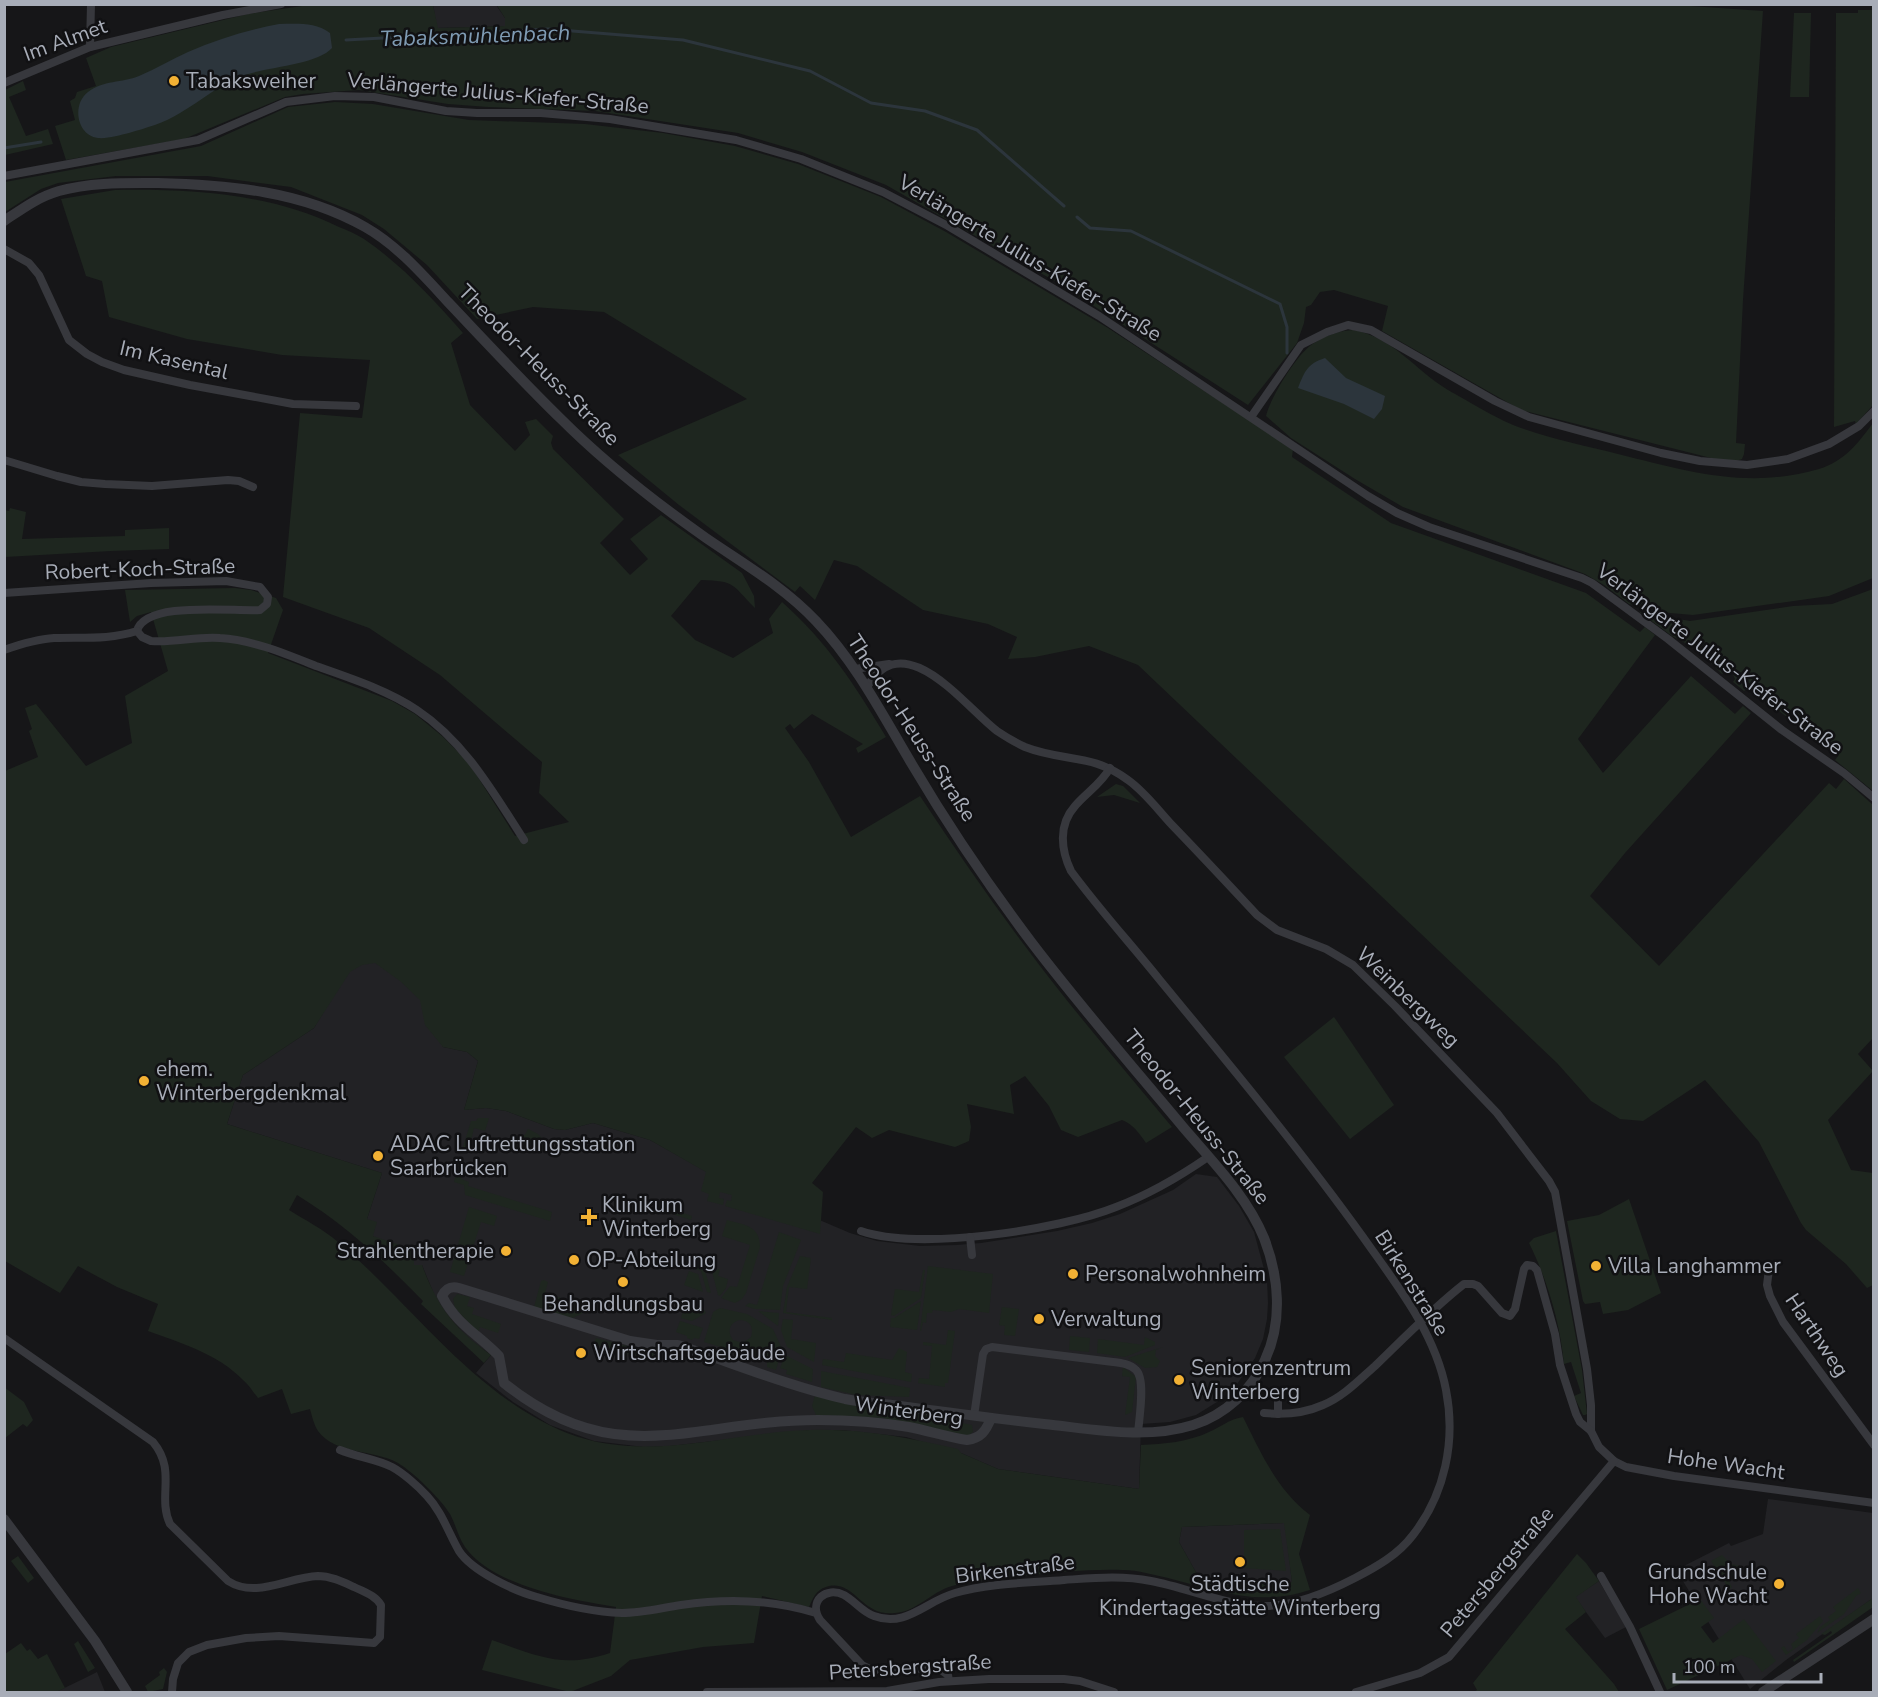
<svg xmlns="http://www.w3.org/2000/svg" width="1878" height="1697" font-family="'Nunito Sans',sans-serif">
  <rect width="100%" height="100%" fill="#161618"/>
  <g fill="#222225">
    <path d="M433,5H496L505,18V26L437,28Z"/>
    <path d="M365,942L408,972L443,1047L467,1052L478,1061L464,1110L486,1108L506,1111L554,1129L565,1130L593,1123L650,1140L707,1172L850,1233L877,1241L920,1246L957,1245L981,1243L1057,1231L1092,1223L1120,1214L1173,1190L1196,1174L1217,1177L1239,1206L1254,1232L1267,1280L1268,1303L1267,1319L1263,1339L1255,1358L1235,1387L1217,1402L1196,1415L1170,1422L1141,1424L1139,1489L998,1469L961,1453L906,1437L842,1430H811L670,1446L644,1447L594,1441L550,1425L513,1402L476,1373L491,1355L469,1339L446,1314L436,1299L422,1265H414L373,1236L367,1219L382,1173L227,1124L243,1075L314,1028Z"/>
    <path d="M1768,1499L1873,1513V1598L1786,1660L1750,1689L1676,1570L1729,1543L1731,1546L1763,1534Z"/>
    <path d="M1285,1523L1292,1582L1223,1586L1202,1583L1179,1542L1182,1527Z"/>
    <path d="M1599,1581L1626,1627L1605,1638L1575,1597Z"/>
    <path d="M97,1672L105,1692H56L83,1679Z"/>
  </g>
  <g fill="#1e261f" fill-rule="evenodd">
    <path d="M496,4H1661L1763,11L1743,300L1736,443L1745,444L1744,454L1742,459L1736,461L1719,460L1521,410L1382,331L1388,306L1334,290L1320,292L1311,305L1306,307L1304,323L1297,343L1248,405L1058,283L886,185L802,152L738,133L595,111L488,107L448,104L359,90L303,94L285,97L184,139L66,160L55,126L75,120L70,101L75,98L77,92L96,86L86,58L111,47L248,14L309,5H433L438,28L505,26V18Z"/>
    <path d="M1858,10H1873V405L1856,424L1855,421L1834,427L1836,13H1858Z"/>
    <path d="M1794,13H1811L1809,97H1790Z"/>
    <path d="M23,81L26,90L9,97L26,136L48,129L53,144L5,155V90Z"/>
    <path d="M335,102L373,104L469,120L585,124L663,133L735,146L798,164L881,197L946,232L1108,328L1293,449L1292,457L1391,523L1586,593L1640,632L1645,627L1655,635L1578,739L1603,773L1691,676L1735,714L1743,706L1751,713L1625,853L1590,896L1659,966L1829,783L1836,789L1844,779L1873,805V1038L1858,1054L1873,1071L1828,1120L1851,1170L1873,1173V1285L1867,1288L1846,1264L1806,1230L1801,1223L1759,1142L1705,1080L1643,1121L1620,1119L1591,1101L1557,1063L1138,665L1089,646L1035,657L1008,659L1017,637L988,624L923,610L857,566L834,560L815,600L800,586L795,592L679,505L618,455L747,399L604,312L533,307L477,319L427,265L384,229L362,215L291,187L207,176H116L58,183L41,189L5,212V182L201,146L288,107Z"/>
    <path d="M115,190C191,189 270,193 339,227C347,230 356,234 364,239C402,265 432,298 463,333L451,343L470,405L515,451L530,435L525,422L536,419L553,436L551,443L553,449L624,519L600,543L630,575L648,559L630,539L661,515L742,573L754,596L755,608C731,584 736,581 701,580L671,616L695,640L733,658L773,633L769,619L782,602C828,643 855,685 886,737L858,753L856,748L863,744L812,714L794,729L790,724L785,728L809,762L851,837L920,796C954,847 988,897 1025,946C1071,1008 1122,1067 1172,1127L1146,1143C1139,1133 1133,1124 1122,1120L1078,1137L1061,1130L1049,1106L1025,1076L1010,1085L1014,1114L967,1104L971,1127L969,1141L955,1147L889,1130L872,1138L856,1127L812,1183L823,1192L820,1234L725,1206L727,1200L731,1201L732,1195L720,1192L719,1198L724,1199L723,1205L707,1201L709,1194L701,1191L706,1172L650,1140L593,1123L565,1130L554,1129L506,1111L486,1108L464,1110L478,1061L467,1052L443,1047L425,1025L420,1000L400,981L375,963L362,965L350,972L314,1028L243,1075L227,1124L382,1173L367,1219L377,1222L373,1236L414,1250V1265H422C438,1308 454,1328 491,1355L484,1363L421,1304L423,1301C383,1260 346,1225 297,1195L289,1210C305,1220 323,1229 338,1242C413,1305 473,1395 567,1433C647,1464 729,1432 810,1430C860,1428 910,1438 958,1449L961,1453L998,1469L1139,1489L1141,1445C1164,1444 1188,1442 1209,1432C1223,1426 1227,1420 1243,1417C1261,1453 1277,1490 1310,1515L1299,1554L1310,1590C1257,1607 1219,1591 1168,1578C1154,1575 1138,1570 1123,1570C1090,1569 1057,1572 1024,1576C1000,1578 975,1580 952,1586C931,1592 916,1612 895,1613C888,1614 879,1613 873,1609C857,1601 847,1580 826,1587C816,1590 813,1598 809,1607L762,1596L754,1643L703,1647L630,1660L611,1676L570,1692L482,1670L492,1640C537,1656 563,1669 610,1653L616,1607C572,1600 492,1586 465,1547C458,1537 456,1525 450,1514C440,1498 413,1472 398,1463C373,1449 336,1455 318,1431C314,1425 312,1416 310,1409L291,1414L282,1389L258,1398C253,1392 249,1385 243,1380C218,1354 181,1343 148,1331L158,1304L117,1287L78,1266L60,1293L5,1261V771L38,757L29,731L32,729L25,708L36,704L86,766L132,743L125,696L168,671L151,612L137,616L130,622L125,590L235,588L251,590L276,598L283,610L268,653L392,701L415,714L442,736L469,763L515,836L569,822L539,793L542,762L440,675L369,628L283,597L300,413L362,418L370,360L282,355L187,339L109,317L102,281L86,276L61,199ZM1284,1523L1292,1582L1223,1586L1202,1583L1179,1542L1182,1527Z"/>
    <path d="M1353,330C1393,337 1415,370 1448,390C1468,401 1500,421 1521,428C1552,439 1586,446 1618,454C1687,471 1748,490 1819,469C1845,461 1858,443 1873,423V578L1829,596L1693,615L1670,613L1629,604L1604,585L1585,574L1403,507L1355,479L1291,438L1266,416C1270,398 1298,352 1314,343C1326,335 1339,331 1353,330Z"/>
    <path d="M10,508L26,512L22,539L125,536V530L169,528V549L111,551L5,557V510L9,511Z"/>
    <path d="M1873,589V791L1835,760L1838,756L1749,688L1744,691L1733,682L1735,679L1731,670L1722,674L1698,650L1672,636L1639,612L1690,621L1793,606L1832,604Z"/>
    <path d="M1116,784L1123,786L1140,803L1114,795L1097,797Z"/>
    <path d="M1334,1017L1394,1105L1350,1139L1284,1057Z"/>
    <path d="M478,1118H489L485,1131L474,1128L468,1153L462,1150L471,1121H476Z"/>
    <path d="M528,1129L538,1134L547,1143L545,1149L519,1138L520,1134L525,1135Z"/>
    <path d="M457,1171L463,1173L461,1179L469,1182L468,1186L552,1212L550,1221L465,1195L464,1185L454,1182Z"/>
    <path d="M1629,1199L1661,1293L1628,1310L1603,1314L1600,1302L1585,1304L1583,1301L1567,1221L1599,1215Z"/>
    <path d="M656,1204L692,1216L691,1220L654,1208Z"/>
    <path d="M469,1207L497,1216L494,1226L481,1222L464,1276L450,1272Z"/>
    <path d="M727,1220C744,1225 760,1225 760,1247L746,1293L742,1299L735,1303L721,1298L730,1286L737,1287L750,1245L722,1236Z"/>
    <path d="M1556,1231L1582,1370L1587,1414L1585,1415H1583L1574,1396L1581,1393L1571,1362L1564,1364C1560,1322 1547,1279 1529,1243L1534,1238Z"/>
    <path d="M779,1232L801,1240L783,1286L780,1310L755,1309L745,1306L749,1303L757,1305Z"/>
    <path d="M800,1256L811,1258L807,1289L789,1287L786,1312L832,1318V1320L783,1313L787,1287Z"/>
    <path d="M681,1260L704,1266L711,1293L707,1292L701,1271L680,1264Z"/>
    <path d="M928,1266L993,1274L989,1313L959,1309L951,1312L933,1310L932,1313H927L926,1323L923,1322L921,1331H920Z"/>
    <path d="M720,1269L718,1276L728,1279L726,1288L720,1296L718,1295L712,1271Z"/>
    <path d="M923,1270H925L921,1298L894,1316L891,1315L895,1289L919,1292Z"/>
    <path d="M689,1271L698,1274L703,1292L684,1285Z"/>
    <path d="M544,1280L548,1282L545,1293L594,1308C585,1310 578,1318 569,1318L534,1307L541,1281Z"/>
    <path d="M457,1294L470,1297L467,1306L474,1308L472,1314L501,1324L498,1333L480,1327L478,1333L455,1308L453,1299Z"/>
    <path d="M921,1301L917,1330L890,1327L891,1318H894Z"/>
    <path d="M685,1305L704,1310L706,1313L692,1321L681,1318Z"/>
    <path d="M1002,1307L1019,1309L1015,1336L1004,1335L1005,1326L999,1325Z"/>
    <path d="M720,1308L747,1314L773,1329L782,1349L776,1370L767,1367V1361L704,1342L713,1312ZM739,1320C750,1320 754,1327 751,1337L743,1343L733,1340C727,1331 729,1324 739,1320Z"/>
    <path d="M758,1311L779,1313L778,1326Z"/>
    <path d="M783,1319L793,1320L791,1339L816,1343L814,1362L787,1347L781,1330Z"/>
    <path d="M680,1321L703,1328L699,1339L694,1338L692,1340L687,1338V1336L676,1332Z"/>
    <path d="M948,1330L955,1331L948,1383H945V1387L918,1383L919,1378L929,1379L932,1346L923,1345V1342L946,1345Z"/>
    <path d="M1070,1336L1090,1338L1089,1352L1069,1350Z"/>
    <path d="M1145,1337L1155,1342V1345L1125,1357L1097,1353L1098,1339L1144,1345Z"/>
    <path d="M596,1338L654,1353L652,1361L594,1344Z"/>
    <path d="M1163,1347L1156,1350L1155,1356L1160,1361L1157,1367L1145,1368L1128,1358Z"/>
    <path d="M899,1348L907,1352L905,1372L912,1374L911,1382L822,1365L823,1359L844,1362L846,1353L892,1360Z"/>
    <path d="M785,1355L813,1369L812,1382L786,1374L787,1370L780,1368Z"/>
    <path d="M1123,1367L1136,1377L1132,1412L1125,1415L1130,1377L1122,1376Z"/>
    <path d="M821,1371L910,1388L909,1397L857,1395L821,1387Z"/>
    <path d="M4,1387L24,1402L33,1420L27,1427L23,1424L5,1438Z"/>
    <path d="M815,1395L856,1405L952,1419V1421L972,1425L973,1432L969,1435H964L883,1418L816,1415L812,1406Z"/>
    <path d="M1280,1529L1286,1571L1244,1568V1530Z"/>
    <path d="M1577,1554L1586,1563L1599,1581L1576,1597L1586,1612L1565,1629L1614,1684L1619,1692H1474L1477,1690L1473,1683Z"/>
    <path d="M1722,1555L1731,1564L1740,1566L1744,1572L1729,1582L1732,1587L1729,1589L1711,1561Z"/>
    <path d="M18,1556L34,1578L28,1583L11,1561Z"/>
    <path d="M1858,1588L1861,1593L1856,1596L1844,1614L1817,1633L1820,1627L1830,1620L1828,1617L1836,1611L1833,1607Z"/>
    <path d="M1873,1598V1607L1794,1662L1793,1660L1832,1633L1831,1631L1825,1635L1821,1634Z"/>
    <path d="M1700,1599L1714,1618L1701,1627L1713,1643L1744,1619L1776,1661L1762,1672L1752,1659L1741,1655L1667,1690L1639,1629Z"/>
    <path d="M1820,1616L1823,1621L1807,1640L1786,1655L1781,1648L1784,1646L1788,1652L1793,1648L1791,1644L1799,1638L1796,1634Z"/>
    <path d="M78,1641L95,1668L88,1672L74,1644Z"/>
    <path d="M21,1643L27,1651L30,1649L38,1659L47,1654L65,1688L56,1692H5V1654Z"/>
    <path d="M164,1668L167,1672L163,1689L148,1692L145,1686L160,1675L159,1672Z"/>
  </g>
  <g fill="#2c353c">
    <path d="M279,24C298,24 315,22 330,33L332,48C317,65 265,67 242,76C218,85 201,101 180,113C164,123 146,128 129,133C120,135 107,139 98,138C76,135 72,104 88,92C103,80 122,83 139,76C156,69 172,59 188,52C218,39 248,30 279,24Z"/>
    <path d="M1325,358L1346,378L1385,396L1382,409L1374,419L1344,404L1298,388C1305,371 1307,364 1325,358Z"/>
  </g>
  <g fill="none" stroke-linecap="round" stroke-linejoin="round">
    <g stroke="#2c353c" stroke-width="3">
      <path d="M346,40L548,29L683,40L810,71L871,103L925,111L977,130L1064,206"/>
      <path d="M4,148L41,142"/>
      <path d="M1077,217L1090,228L1131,231L1280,304L1287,327V353"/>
    </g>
    <g stroke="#37383d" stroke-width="8">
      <path d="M90,47L91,4"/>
      <path d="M4,83L90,47L223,15L281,4"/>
      <path d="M4,176L198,140L286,102L335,96L374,97L446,111L477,113H541L610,119L736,140L801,159L883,192L948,226L1099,316L1368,496L1397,513L1429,527L1582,578L1592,583L1668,639L1782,730L1844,773L1874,798"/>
      <path d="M4,249L29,263L39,275L69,340L87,354L102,362L124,370L190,385L293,404L356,406"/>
      <path d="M1251,417L1301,345L1327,332L1348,325L1371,330L1495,401L1529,417L1661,453L1700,461L1747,465L1788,459L1829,444L1859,426L1874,411"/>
      <path d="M4,460L57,476L81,482L105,484L152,486L228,480L239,481L253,487"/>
      <path d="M4,593L151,583L226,581L260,587L268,597L267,604L260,610C235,612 145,600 137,631"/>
      <path d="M137,631L142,637L151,641C174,643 197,636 220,638C253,640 286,654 316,666C350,678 387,690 417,710C465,742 493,792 524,840"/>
      <path d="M4,650C21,644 37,639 54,638C83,637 109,640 137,631"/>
      <path d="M855,669L889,664"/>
      <path d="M867,687C904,623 965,707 997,731C1006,737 1016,743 1025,747C1063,762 1092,753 1128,780C1145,792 1158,810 1172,825C1201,855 1229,885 1257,915L1277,930L1326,949L1353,965L1395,1006L1497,1113L1549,1181L1555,1192L1587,1369L1591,1405V1431"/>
      <path d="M861,1231C919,1251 1059,1230 1116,1207C1150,1194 1179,1177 1208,1157"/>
      <path d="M970,1237L972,1255"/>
      <path d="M1769,1269L1767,1285L1770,1296L1783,1322L1874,1445"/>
      <path d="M4,1338L153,1442C177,1471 157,1496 170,1524L228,1581C256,1599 288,1577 318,1576C331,1576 343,1582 354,1587C364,1592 375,1595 381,1605L380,1637L374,1643L279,1636L246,1638L207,1645L189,1652L178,1663L173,1679L172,1692"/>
      <path d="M1264,1413C1284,1415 1305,1413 1323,1405C1343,1397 1359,1380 1375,1366C1404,1338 1432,1309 1464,1284H1473L1478,1286L1502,1313L1510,1316L1515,1309L1524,1269L1527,1265L1533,1266L1537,1270L1555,1334L1560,1365L1576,1414L1580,1422L1591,1431L1599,1447L1614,1461L1626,1467L1674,1476L1874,1503"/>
      <path d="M1278,1414V1394"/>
      <path d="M974,1416L983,1354L986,1349L992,1347L1113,1362C1121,1363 1130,1364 1136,1370C1146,1379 1139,1419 1138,1433"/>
      <path d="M340,1450C357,1457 376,1459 392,1467C403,1473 418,1486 427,1496C442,1512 448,1532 459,1551C472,1571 514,1591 537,1597C563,1605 594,1612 622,1613C642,1613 661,1608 681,1605C727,1598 771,1599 816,1613"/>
      <path d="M1601,1576L1630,1627L1660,1692"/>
      <path d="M949,1681L948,1675L938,1668L879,1670L870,1669L862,1665L820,1620C808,1601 826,1586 844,1595C855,1601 862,1612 874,1616C906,1628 926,1601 955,1593C989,1583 1028,1583 1064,1580C1093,1578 1122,1575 1151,1581C1189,1588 1226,1606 1265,1606C1296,1606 1328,1592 1355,1578C1376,1567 1398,1555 1413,1535C1445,1494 1456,1441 1446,1390C1435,1332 1396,1284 1363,1237C1299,1148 1229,1064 1159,979C1130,943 1099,909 1071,871C1061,850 1058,825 1075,806C1087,792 1101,784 1110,768"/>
      <path d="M707,1692L887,1691L939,1682L989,1679H1064L1080,1681L1114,1692"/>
      <path d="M1356,1692L1420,1673L1449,1657L1614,1461"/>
    </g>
    <g stroke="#37383d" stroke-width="10">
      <path d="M4,221C22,209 38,197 59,191C91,182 125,183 158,183C229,185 302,191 365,227C397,245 423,275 448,302C485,341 522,381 561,419C605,463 655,502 706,538C744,564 784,587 816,621C857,664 883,716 913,766C949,827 989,886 1032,943C1080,1006 1132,1066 1183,1127C1212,1161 1247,1196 1264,1238C1279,1276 1283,1322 1265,1360C1252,1390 1225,1415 1193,1425C1145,1440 1093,1429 1044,1424C998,1419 953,1413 907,1407C886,1404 866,1403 845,1399C788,1386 733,1363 678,1345H657L630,1341L459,1288C451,1286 446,1288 442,1296C457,1325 478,1334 499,1356L504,1383C617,1474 693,1420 818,1420C848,1420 879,1422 909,1427C929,1431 948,1437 967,1440C981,1438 986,1431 991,1418"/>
      <path d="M4,1519L95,1641L127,1692"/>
      <path d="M1763,1692L1874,1619"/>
    </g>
  </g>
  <g fill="#f2b134" stroke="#111113" stroke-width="2">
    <circle cx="174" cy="81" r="6"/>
    <circle cx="144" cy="1081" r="6"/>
    <circle cx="378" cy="1156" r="6"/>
    <path d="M586 1208h6v6h6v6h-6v6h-6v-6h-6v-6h6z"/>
    <circle cx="506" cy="1251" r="6"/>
    <circle cx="574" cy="1260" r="6"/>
    <circle cx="1596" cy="1266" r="6"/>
    <circle cx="1073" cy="1274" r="6"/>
    <circle cx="623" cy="1282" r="6"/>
    <circle cx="1039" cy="1319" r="6"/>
    <circle cx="581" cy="1353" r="6"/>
    <circle cx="1179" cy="1380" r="6"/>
    <circle cx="1240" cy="1562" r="6"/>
    <circle cx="1779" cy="1584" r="6"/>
  </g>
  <g text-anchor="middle" stroke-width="5" stroke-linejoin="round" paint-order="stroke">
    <g font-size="21" fill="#a8adb8" stroke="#111113">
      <text transform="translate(65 40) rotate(-20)" y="7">Im Almet</text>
      <text transform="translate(498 93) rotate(5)" y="7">Verlängerte Julius-Kiefer-Straße</text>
      <text transform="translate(1030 258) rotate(31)" y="7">Verlängerte Julius-Kiefer-Straße</text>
      <text transform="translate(174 360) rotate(13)" y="7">Im Kasental</text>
      <text transform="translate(539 365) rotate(45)" y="7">Theodor-Heuss-Straße</text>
      <text transform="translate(140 569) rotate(-2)" y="7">Robert-Koch-Straße</text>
      <text transform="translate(1720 659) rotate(37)" y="7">Verlängerte Julius-Kiefer-Straße</text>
      <text transform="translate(912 728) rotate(57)" y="7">Theodor-Heuss-Straße</text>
      <text transform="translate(1408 997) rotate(44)" y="7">Weinbergweg</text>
      <text transform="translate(1197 1117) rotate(51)" y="7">Theodor-Heuss-Straße</text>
      <text transform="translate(1412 1283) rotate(58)" y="7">Birkenstraße</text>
      <text transform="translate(1817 1335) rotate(56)" y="7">Harthweg</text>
      <text transform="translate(909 1411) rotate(8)" y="7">Winterberg</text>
      <text transform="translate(1726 1464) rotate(8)" y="7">Hohe Wacht</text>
      <text transform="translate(1015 1569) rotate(-7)" y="7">Birkenstraße</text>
      <text transform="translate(1497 1572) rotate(-50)" y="7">Petersbergstraße</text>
      <text transform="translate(910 1667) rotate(-4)" y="7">Petersbergstraße</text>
    </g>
    <g font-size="21" fill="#a8adb8" stroke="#111113" text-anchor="start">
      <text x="186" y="88">Tabaksweiher</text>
      <text x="156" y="1076">ehem.<tspan x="156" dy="24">Winterbergdenkmal</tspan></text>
      <text x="390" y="1151">ADAC Luftrettungsstation<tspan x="390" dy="24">Saarbrücken</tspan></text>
      <text x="602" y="1212">Klinikum<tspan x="602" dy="24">Winterberg</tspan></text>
      <text x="494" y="1258" text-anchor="end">Strahlentherapie</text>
      <text x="586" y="1267">OP-Abteilung</text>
      <text x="1608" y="1273">Villa Langhammer</text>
      <text x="1085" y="1281">Personalwohnheim</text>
      <text x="623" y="1311" text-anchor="middle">Behandlungsbau</text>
      <text x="1051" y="1326">Verwaltung</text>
      <text x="593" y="1360">Wirtschaftsgebäude</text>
      <text x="1191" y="1375">Seniorenzentrum<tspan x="1191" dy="24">Winterberg</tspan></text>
      <text x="1767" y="1579" text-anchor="end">Grundschule<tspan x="1767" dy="24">Hohe Wacht</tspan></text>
      <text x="1240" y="1591" text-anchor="middle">Städtische<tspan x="1240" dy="24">Kindertagesstätte Winterberg</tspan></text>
    </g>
    <g font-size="22" font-style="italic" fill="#7f9bb3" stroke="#111113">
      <text transform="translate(475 35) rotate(-2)" y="8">Tabaksmühlenbach</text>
    </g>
  </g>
  <rect width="1878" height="1697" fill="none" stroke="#a8adb8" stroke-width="12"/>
  <path d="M1674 1673v9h147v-9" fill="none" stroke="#a8adb8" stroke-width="3"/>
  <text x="1683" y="1673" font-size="18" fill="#a8adb8" stroke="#111113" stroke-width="4.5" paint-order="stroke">100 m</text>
</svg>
